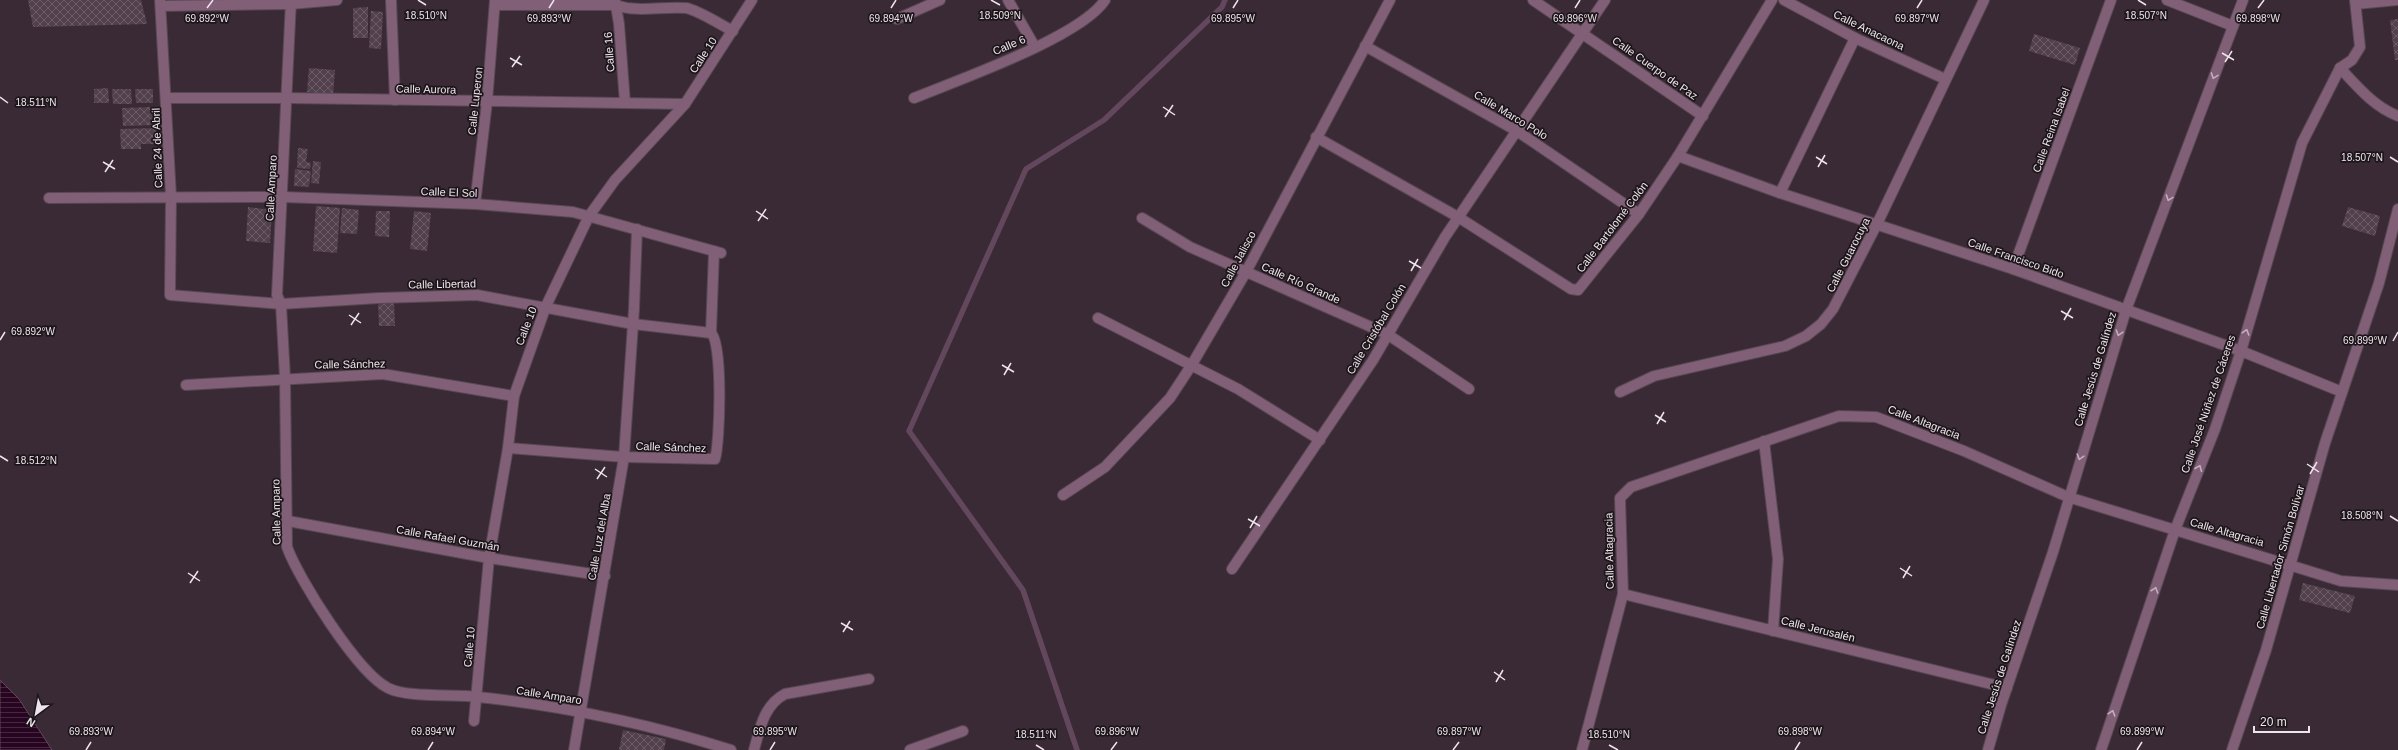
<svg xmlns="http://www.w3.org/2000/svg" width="2398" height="750" font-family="Arial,sans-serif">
  <defs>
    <pattern id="water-rules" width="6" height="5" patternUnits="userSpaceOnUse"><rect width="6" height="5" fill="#270420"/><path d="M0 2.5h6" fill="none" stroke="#472841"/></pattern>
    <pattern id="building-cross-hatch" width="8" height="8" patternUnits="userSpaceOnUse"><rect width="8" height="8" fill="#52414d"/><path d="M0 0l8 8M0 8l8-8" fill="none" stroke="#6b5c67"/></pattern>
  </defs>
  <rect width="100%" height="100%" fill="#3a2a35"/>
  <path fill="url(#water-rules)" stroke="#63475d" d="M0,680L19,699L52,750H0Z"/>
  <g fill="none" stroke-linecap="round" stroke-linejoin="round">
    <path stroke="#63475d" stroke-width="5.5" d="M1077,750L1023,590L909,431L1026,169L1104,120L1222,7L1225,0"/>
  </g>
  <g fill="url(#building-cross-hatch)">
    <path d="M28,0H141L147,24L33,27Z"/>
    <path d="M368,7V38H353V8Z"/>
    <path d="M371,11L383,12L381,49L369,48Z"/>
    <path d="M2398,19V60H2395L2390,20Z"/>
    <path d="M2034,34L2080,48L2075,65L2029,51Z"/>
    <path d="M309,68L335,70L333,95L307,92Z"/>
    <path d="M108,88L109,103H94V89Z"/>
    <path d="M112,89H131L132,104H113Z"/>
    <path d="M135,89H153V103H136Z"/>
    <path d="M155,107V125L123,126L122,108Z"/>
    <path d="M156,128V144H141V149H121L120,129Z"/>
    <path d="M298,148L308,149L306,162L311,163L310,169L297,168Z"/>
    <path d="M313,161L321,162L319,184L311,183Z"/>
    <path d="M295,169L311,171L309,187L294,186Z"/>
    <path d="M316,206L340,208L337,253L313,251Z"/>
    <path d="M248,207L272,210L270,243L246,241Z"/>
    <path d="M2348,207L2380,216L2375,236L2342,226Z"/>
    <path d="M342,208L359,210L357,234L340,233Z"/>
    <path d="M376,211H390L389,237L375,236Z"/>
    <path d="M414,211L431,213L427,251L410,249Z"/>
    <path d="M378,302H394L395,326H379Z"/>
    <path d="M2303,583L2355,596L2350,613L2299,600Z"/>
    <path d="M623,730L666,739L664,750H619Z"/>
  </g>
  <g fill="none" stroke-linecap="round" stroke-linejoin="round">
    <g stroke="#574852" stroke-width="12">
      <g id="street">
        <path d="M160,0L171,196L170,295L281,304L379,298L477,295L633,324L711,333"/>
        <path d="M291,0L277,295L281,304L285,378L287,547C299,580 358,673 388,688C407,698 454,694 478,697C563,706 649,724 731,750"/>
        <path d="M391,0L395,100"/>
        <path d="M615,0L619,24L625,103"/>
        <path d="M1008,0L1035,47"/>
        <path d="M1533,0L1703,116"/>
        <path d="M1784,0L1855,38L1945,79"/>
        <path d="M2167,0L2233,26"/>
        <path d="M2356,4L2398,0"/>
        <path d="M495,5H615C639,13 662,6 686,8C698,10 721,25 733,31"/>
        <path d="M161,6L291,4L337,0"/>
        <path d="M897,19L940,0"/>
        <path d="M1365,46L1517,131L1639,214"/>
        <path d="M2340,68L2352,60L2360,47L2355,0"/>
        <path d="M2340,68C2357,86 2374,107 2398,116"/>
        <path d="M167,98H287L685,104"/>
        <path d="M914,98C958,80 1081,37 1105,0"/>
        <path d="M1316,137L1458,217L1571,289L1578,290L1639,214L1678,156L1772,0"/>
        <path d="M1678,156L1780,193L2013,269L2241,351L2342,392"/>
        <path d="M1780,193L1855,38"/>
        <path d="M49,198L283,197L475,204L573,212L721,253"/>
        <path d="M475,204L487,102L495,0"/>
        <path d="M1142,218L1190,247L1387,334L1469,389"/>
        <path d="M2013,269L2111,0"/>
        <path d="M1098,318L1238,389L1320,440"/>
        <path d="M186,385L383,374L514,396"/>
        <path d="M1620,392L1654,376L1785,346L1806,336L1821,324L1833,309L1877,224L1984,0"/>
        <path d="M1764,441L1778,559L1773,631"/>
        <path d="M508,448L624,457L715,459C720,443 723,342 711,333L714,251"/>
        <path d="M1063,495L1105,467L1170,398L1191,366L1246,272L1390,0"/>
        <path d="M288,521L489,558L605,576"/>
        <path d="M1232,569L1373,360L1445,237L1605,0"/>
        <path d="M1623,594L2007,688"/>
        <path d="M474,721L489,558L508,448L514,396L546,306L589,216L615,180L685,104L752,0"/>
        <path d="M574,750L624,457L634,309L637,229"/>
        <path d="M754,750C760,728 764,705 785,694L869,679"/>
        <path d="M910,750L963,731"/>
        <path d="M1582,750L1623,594L1620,498L1631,487L1839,416L1876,417L1964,451L2068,497L2341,581L2398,585"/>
        <path d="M1988,750L2001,705L2053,552L2126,310L2243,0"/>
        <path d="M2101,750L2175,530L2215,429L2241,351L2302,143L2340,68"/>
        <path d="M2232,750L2266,650L2325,443L2379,283L2398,209"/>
      </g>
    </g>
    <use href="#street" stroke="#805f77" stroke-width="10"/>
  </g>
  <defs><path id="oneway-chevron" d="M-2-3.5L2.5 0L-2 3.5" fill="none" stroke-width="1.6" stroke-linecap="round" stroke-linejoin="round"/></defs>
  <g stroke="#c2afbd">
    <use href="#oneway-chevron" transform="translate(2214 76) rotate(110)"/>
    <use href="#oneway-chevron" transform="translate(2169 198) rotate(110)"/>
    <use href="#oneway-chevron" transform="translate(2246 332) rotate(-73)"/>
    <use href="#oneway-chevron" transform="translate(2119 333) rotate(107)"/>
    <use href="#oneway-chevron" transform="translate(2080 457) rotate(107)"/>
    <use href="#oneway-chevron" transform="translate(2199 468) rotate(-68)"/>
    <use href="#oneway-chevron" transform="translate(2155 590) rotate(-71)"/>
    <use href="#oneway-chevron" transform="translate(2112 713) rotate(-73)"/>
  </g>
  <path fill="none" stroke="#eee4eb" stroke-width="1.5" d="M418,0L426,5M991,0L1000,5M2138,0L2146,5M207,8L213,0M549,8L554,0M891,8L896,0M1233,8L1238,0M1575,8L1580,0M1917,8L1922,0M2258,8L2264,0M2222,53L2234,60M510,58L522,65M2225,62L2232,51M512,67L520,56M0,97L8,103M1163,107L1175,115M1165,117L1173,105M1816,157L1827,164M2390,157L2398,162M103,162L115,169M1818,167L1825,155M105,172L113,160M756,211L768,219M758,221L766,209M1409,261L1421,268M1411,271L1418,259M2061,311L2073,318M349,315L361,323M2064,320L2071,308M351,325L359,313M0,340L5,332M2393,341L2398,332M1002,365L1014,372M1004,375L1011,363M1655,415L1666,422M1657,424L1664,412M0,456L8,461M2307,464L2319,472M595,469L607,477M2310,474L2317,462M597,479L605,467M2390,516L2398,521M1248,519L1260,526M1250,528L1257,516M1900,568L1912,576M188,573L200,581M1903,578L1910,566M190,583L198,571M841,623L853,630M843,632L850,621M1494,672L1505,680M1496,682L1503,670M1036,745L1044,750M1609,745L1618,750M86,750L91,742M428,750L433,742M770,750L775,742M1111,750L1117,742M1453,750L1459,742M1795,750L1800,742M2137,750L2142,742"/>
  <g text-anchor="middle" stroke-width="3.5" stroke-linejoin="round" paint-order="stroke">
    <g font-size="11" fill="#eee4eb" stroke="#1c151a">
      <text transform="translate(1869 30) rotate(26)" y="4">Calle Anacaona</text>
      <text transform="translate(1009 45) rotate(-23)" y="4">Calle 6</text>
      <text transform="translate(609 52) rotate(-94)" y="4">Calle 16</text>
      <text transform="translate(703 55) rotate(-57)" y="4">Calle 10</text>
      <text transform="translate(1655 68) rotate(35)" y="4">Calle Cuerpo de Paz</text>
      <text transform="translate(426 89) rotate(1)" y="4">Calle Aurora</text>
      <text transform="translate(475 101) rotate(-84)" y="4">Calle Luperon</text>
      <text transform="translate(1511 115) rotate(31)" y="4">Calle Marco Polo</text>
      <text transform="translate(2051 130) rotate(-70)" y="4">Calle Reina Isabel</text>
      <text transform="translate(157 148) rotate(-92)" y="4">Calle 24 de Abril</text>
      <text transform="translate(271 188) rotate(-87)" y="4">Calle Amparo</text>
      <text transform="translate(449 192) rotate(2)" y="4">Calle El Sol</text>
      <text transform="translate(1612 227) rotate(-53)" y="4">Calle Bartolomé Colón</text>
      <text transform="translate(1848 255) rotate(-63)" y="4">Calle Guarocuya</text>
      <text transform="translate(2016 258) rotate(19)" y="4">Calle Francisco Bido</text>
      <text transform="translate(1238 259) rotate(-62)" y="4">Calle Jalisco</text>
      <text transform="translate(1301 283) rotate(24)" y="4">Calle Río Grande</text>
      <text transform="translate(442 284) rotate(-1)" y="4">Calle Libertad</text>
      <text transform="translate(526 326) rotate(-69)" y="4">Calle 10</text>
      <text transform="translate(1376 329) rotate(-59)" y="4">Calle Cristóbal Colón</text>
      <text transform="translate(350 364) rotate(-1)" y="4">Calle Sánchez</text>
      <text transform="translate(2095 369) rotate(-73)" y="4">Calle Jesús de Galíndez</text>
      <text transform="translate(2208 404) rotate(-71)" y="4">Calle José Núñez de Cáceres</text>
      <text transform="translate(1924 422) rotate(21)" y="4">Calle Altagracia</text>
      <text transform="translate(671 447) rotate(2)" y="4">Calle Sánchez</text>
      <text transform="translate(276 512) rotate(-91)" y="4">Calle Amparo</text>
      <text transform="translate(2227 532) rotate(16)" y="4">Calle Altagracia</text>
      <text transform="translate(599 537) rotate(-80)" y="4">Calle Luz del Alba</text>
      <text transform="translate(448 538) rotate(10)" y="4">Calle Rafael Guzmán</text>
      <text transform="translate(1609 551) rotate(-91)" y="4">Calle Altagracia</text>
      <text transform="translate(2280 557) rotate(-74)" y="4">Calle Libertador Simón Bolívar</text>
      <text transform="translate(1818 629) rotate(14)" y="4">Calle Jerusalén</text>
      <text transform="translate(469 647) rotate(-85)" y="4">Calle 10</text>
      <text transform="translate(1999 677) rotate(-72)" y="4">Calle Jesús de Galíndez</text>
      <text transform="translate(549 695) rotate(9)" y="4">Calle Amparo</text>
    </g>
  </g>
  <g font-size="10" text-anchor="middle" fill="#eee4eb" stroke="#1c151a" stroke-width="3.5" stroke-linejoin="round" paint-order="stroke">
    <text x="2146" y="19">18.507°N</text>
    <text x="426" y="19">18.510°N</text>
    <text x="1000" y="19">18.509°N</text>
    <text x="207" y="22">69.892°W</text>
    <text x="549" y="22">69.893°W</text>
    <text x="891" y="22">69.894°W</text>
    <text x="1233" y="22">69.895°W</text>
    <text x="1575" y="22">69.896°W</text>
    <text x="1917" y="22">69.897°W</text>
    <text x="2258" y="22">69.898°W</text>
    <text x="36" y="106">18.511°N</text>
    <text x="2362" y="161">18.507°N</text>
    <text x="33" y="335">69.892°W</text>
    <text x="2365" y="344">69.899°W</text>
    <text x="36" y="464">18.512°N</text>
    <text x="2362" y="519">18.508°N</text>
    <text x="91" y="735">69.893°W</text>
    <text x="433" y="735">69.894°W</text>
    <text x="775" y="735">69.895°W</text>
    <text x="1117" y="735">69.896°W</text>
    <text x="1459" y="735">69.897°W</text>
    <text x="1800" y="735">69.898°W</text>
    <text x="2142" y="735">69.899°W</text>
    <text x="1036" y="738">18.511°N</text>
    <text x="1609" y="738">18.510°N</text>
  </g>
  <g transform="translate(36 714) rotate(212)" stroke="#1c151a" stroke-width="3" paint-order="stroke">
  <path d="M0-3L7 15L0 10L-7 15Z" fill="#eee4eb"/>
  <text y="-6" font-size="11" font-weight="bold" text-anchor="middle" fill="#eee4eb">N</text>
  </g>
  <path d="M2254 726v6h55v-6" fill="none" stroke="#eee4eb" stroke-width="2"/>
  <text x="2260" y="726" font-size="12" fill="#eee4eb" stroke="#1c151a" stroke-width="3" paint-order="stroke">20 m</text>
</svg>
